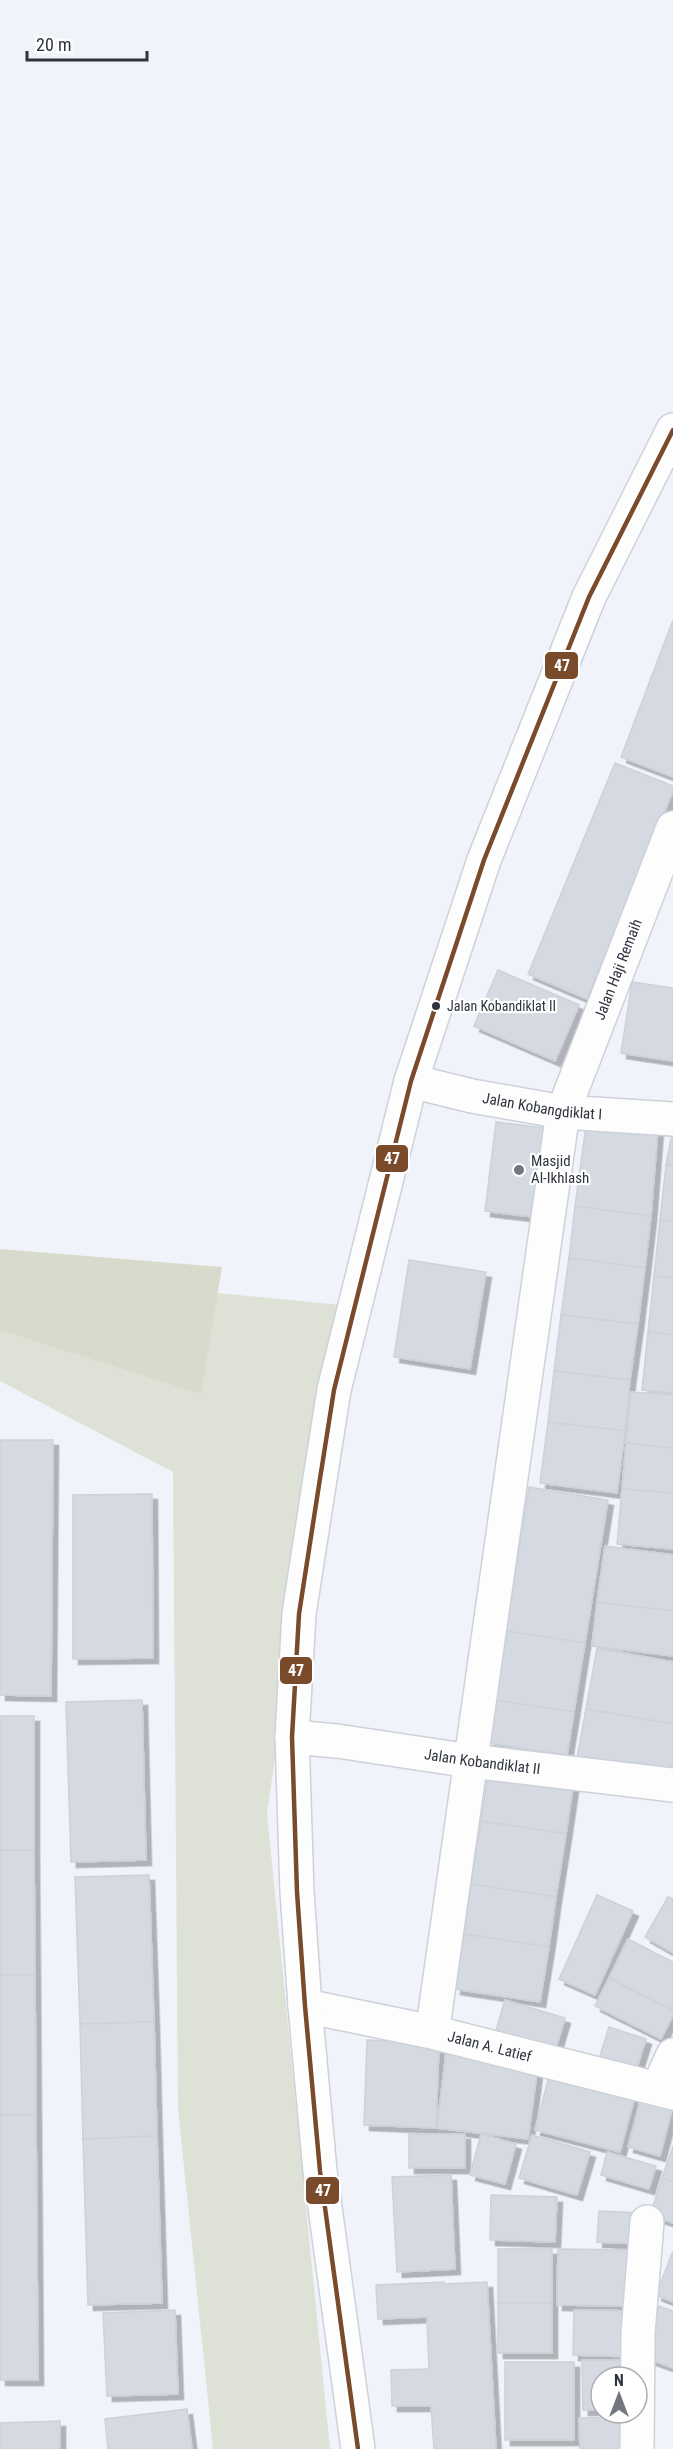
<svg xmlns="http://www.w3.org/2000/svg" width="673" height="2449" font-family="'Roboto Condensed',sans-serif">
  <defs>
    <filter id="shadow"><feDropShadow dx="5.5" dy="5.5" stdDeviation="0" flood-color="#0004"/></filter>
  </defs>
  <rect width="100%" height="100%" fill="#f0f3f9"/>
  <path fill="#dee1d6" d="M0,1272L342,1305L267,1813L330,2449H213L178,2108L173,1472L0,1381Z"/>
  <path fill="#d8dbcc" d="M0,1249L222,1267L201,1394L0,1330Z"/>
  <g fill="#d5dae2" stroke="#cdd1d9" stroke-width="1.5" filter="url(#shadow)">
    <path d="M673,620V777L621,757Z"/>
    <path d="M615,763L673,786V791L587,999L528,974Z"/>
    <path d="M498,970L579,1005L555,1061L474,1026Z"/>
    <path d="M632,982L673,988V1061L621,1053Z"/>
    <path d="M496,1122L552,1129L541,1218L485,1211Z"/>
    <path d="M586,1126L658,1128L651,1216L575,1206Z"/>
    <path d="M673,1128V1166L666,1165Z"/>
    <path d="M666,1165L673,1166V1221L660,1220Z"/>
    <path d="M575,1206L651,1216L645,1268L569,1258Z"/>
    <path d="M660,1220L673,1221V1278L654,1276Z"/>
    <path d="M569,1258L645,1268L638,1324L561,1315Z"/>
    <path d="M409,1260L486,1272L470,1369L394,1357Z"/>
    <path d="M654,1276L673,1278V1335L648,1332Z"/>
    <path d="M561,1315L638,1324L630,1380L554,1371Z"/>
    <path d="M648,1332L673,1335V1393L642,1390Z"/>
    <path d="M554,1371L630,1380L625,1431L548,1422Z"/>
    <path d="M631,1392L673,1395V1448L626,1443Z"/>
    <path d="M548,1422L625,1431L617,1493L540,1483Z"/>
    <path d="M0,1440H53L51,1696L0,1695Z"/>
    <path d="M626,1443L673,1448V1493L622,1489Z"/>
    <path d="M529,1487L608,1500L585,1643L506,1631Z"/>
    <path d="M622,1489L673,1493V1549L617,1544Z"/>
    <path d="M152,1494L153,1658L73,1659V1495Z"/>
    <path d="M605,1546L673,1555V1611L597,1602Z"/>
    <path d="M597,1602L673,1611V1656L592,1646Z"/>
    <path d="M506,1631L585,1643L574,1712L495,1700Z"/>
    <path d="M597,1648L673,1662V1724L586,1709Z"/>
    <path d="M142,1700L146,1860L71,1862L66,1702Z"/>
    <path d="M495,1700L574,1712L567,1755L488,1743Z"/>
    <path d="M586,1709L673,1724V1759L670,1774L577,1758Z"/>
    <rect x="0" y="1716" width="34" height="134"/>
    <path d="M489,1767L574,1780L566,1834L481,1821Z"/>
    <path d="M481,1821L566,1834L556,1897L471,1884Z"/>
    <path d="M0,1850H34L35,1975H0Z"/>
    <path d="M149,1875L154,2022L80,2024L75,1877Z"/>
    <path d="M471,1884L556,1897L549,1947L464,1934Z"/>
    <path d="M597,1895L633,1911L595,1995L559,1979Z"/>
    <path d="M668,1897L673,1899V1953L645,1937Z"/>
    <path d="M464,1934L549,1947L540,2002L455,1989Z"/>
    <path d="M628,1939L673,1962V2010L609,1978Z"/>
    <path d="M0,1975H35L36,2115H0Z"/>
    <path d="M609,1978L673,2010V2015L661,2039L595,2006Z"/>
    <path d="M505,2000L565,2018L555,2051L495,2034Z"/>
    <path d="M154,2022L157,2136L83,2139L80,2024Z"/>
    <path d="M609,2027L646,2039L635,2074L598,2062Z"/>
    <path d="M367,2040L439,2043L436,2128L364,2125Z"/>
    <path d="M446,2053L538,2065L528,2139L437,2128Z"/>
    <path d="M550,2073L635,2096L620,2152L535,2130Z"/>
    <path d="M643,2090L673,2106L660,2156L628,2147Z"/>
    <path d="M0,2115H36L38,2380H0Z"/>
    <rect x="409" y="2134" width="56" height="34"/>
    <path d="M481,2134L516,2144L505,2184L470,2175Z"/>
    <path d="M532,2135L590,2152L577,2195L519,2178Z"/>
    <path d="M157,2136L162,2303L88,2305L83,2139Z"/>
    <path d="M673,2146V2181L662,2178Z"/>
    <path d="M607,2152L656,2166L649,2189L601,2175Z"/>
    <path d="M451,2175L455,2269L397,2272L392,2177Z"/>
    <path d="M662,2178L673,2181V2223L650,2215Z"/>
    <path d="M491,2195L557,2197L555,2242L490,2240Z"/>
    <path d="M599,2211L643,2213L642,2244L597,2242Z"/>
    <rect x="498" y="2249" width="54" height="54"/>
    <path d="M558,2249L634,2250L632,2306L557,2305Z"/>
    <path d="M673,2251V2302L656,2295Z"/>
    <path d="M444,2282V2284L487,2282L496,2449H434L431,2406H392L391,2370L429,2369L427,2317L378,2319L376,2285Z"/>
    <rect x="498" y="2303" width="54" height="50"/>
    <path d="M659,2306L673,2311V2368L640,2356Z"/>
    <path d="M175,2310L178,2394L107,2396L103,2313Z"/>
    <path d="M574,2310L635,2311L634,2357L573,2355Z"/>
    <path d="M582,2360H634V2377H601V2410H583Z"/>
    <rect x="505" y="2362" width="69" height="78"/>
    <path d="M187,2409L192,2449H108L105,2419Z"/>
    <path d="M630,2417V2449H580L579,2418Z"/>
    <path d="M60,2421V2449H0V2423Z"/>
  </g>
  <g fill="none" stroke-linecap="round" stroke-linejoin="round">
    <g stroke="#cdd1d9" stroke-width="36">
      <g id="street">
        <path id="s1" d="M411,1081L472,1096L563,1112L673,1119"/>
        <path id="s2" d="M292,1737L337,1741L470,1761L673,1785"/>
        <path id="s3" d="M305,2006L432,2032L673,2093"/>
        <path id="s4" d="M433,2027L563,1112L673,828"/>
        <path d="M658,2088L673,2055"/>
        <path d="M637,2449L638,2333L647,2222"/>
      </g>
    </g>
    <g stroke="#cdd1d9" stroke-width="36">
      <path id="secondary" d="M358,2449L320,2171L305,2006L297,1892L292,1737L299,1614L319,1485L334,1390L411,1081L484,860L589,597L673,430"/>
    </g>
    <use href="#street" stroke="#fdfdfe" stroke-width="33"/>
    <use href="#secondary" stroke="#fdfdfe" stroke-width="33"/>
    <g stroke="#fff" stroke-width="9">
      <path id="bus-1" d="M358,2449L320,2171L305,2006L297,1892L292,1737L299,1614L319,1485L334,1390L411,1081L484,860L589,597L673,430"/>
    </g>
    <use href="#bus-1" stroke="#7a4b2a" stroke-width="4.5"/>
  </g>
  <circle fill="#2e333d" stroke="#fff" stroke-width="2" cx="436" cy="1006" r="5"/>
  <circle fill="#72767f" stroke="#fff" stroke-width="2" cx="519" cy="1170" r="6"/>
  <g text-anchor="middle" stroke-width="4.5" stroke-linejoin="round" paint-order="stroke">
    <g font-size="14" fill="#2e333d" stroke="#fff" text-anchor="start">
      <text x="447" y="1011">Jalan Kobandiklat II</text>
    </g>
    <g font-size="15" fill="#2e333d" stroke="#fff">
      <text dy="5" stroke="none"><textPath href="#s4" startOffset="1077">Jalan Haji Remaih</textPath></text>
      <text dy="5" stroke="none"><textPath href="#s1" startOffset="134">Jalan Kobangdiklat I</textPath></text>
      <text dy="5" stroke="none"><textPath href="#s2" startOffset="192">Jalan Kobandiklat II</textPath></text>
      <text dy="5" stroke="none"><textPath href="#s3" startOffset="189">Jalan A. Latief</textPath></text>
    </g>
    <g font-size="15" fill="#2e333d" stroke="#fff" text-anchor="start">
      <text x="531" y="1166">Masjid<tspan x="531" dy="17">Al-Ikhlash</tspan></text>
    </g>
  </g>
  <g stroke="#fff" stroke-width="2">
    <rect x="544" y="651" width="35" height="29" rx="6" fill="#7a4b2a"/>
    <rect x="375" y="1144" width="34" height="29" rx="6" fill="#7a4b2a"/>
    <rect x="279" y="1656" width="34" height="29" rx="6" fill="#7a4b2a"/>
    <rect x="305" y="2176" width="35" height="29" rx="6" fill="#7a4b2a"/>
  </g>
  <g font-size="16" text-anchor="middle" font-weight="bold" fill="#fff">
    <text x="562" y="671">47</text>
    <text x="392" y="1164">47</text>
    <text x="296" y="1676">47</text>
    <text x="323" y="2196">47</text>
  </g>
  <g transform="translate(619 2395)"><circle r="28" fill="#ffffff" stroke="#abadb1" stroke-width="1.5"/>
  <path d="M0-4.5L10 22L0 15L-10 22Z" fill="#72767f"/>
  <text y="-9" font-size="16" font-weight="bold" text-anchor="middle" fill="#2e333d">N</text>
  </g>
  <path d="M27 51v9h120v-9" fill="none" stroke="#2e333d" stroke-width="3"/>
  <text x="36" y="51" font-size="18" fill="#2e333d" stroke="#ffffff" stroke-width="4.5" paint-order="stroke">20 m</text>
</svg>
